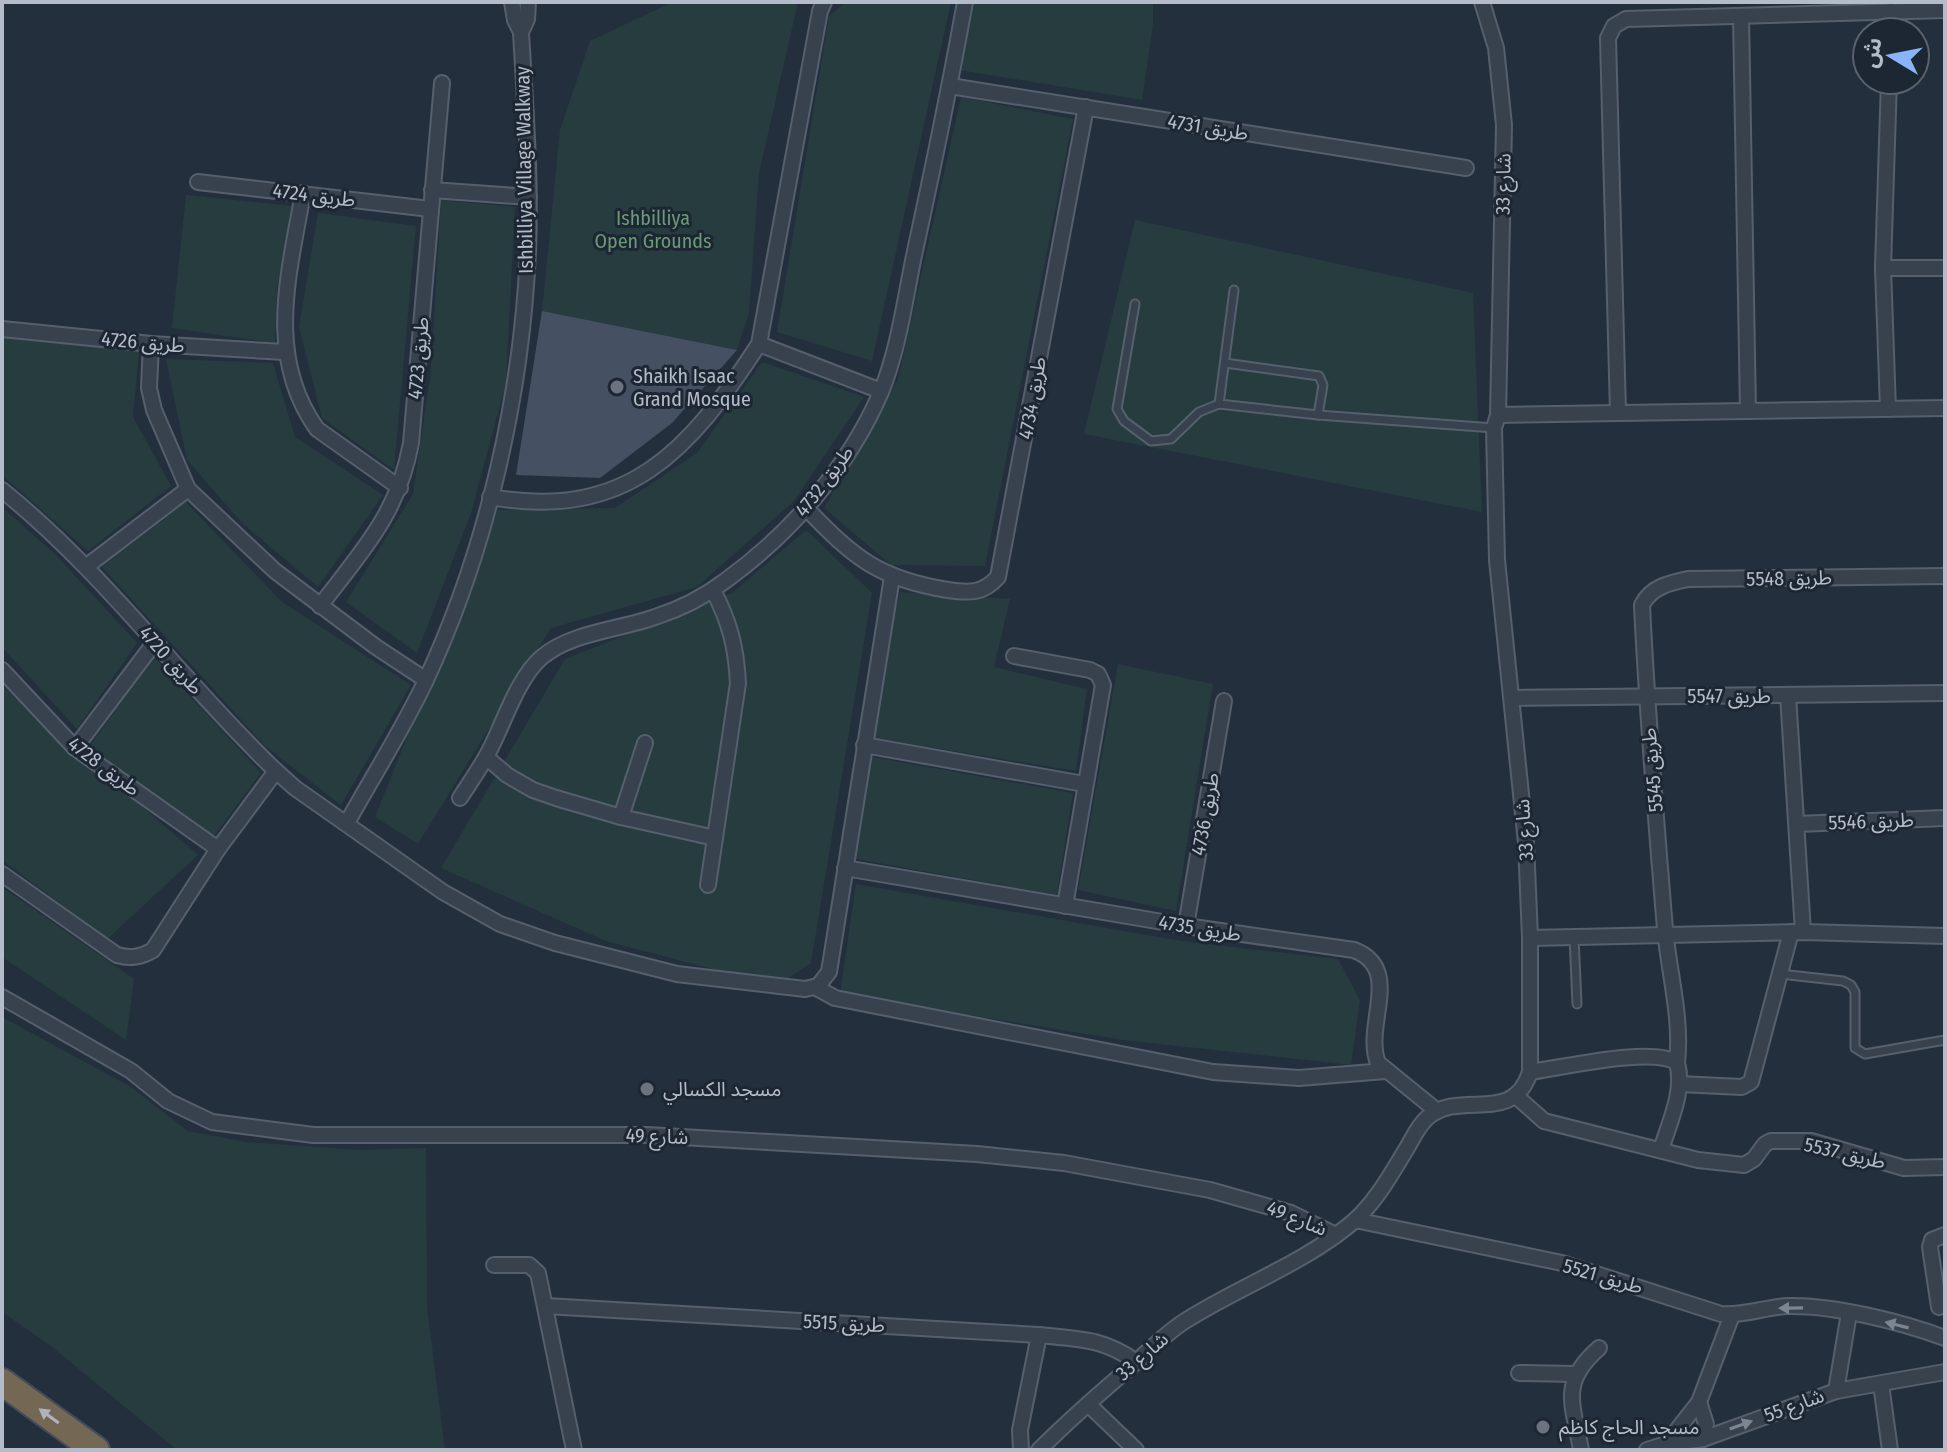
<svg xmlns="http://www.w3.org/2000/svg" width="1947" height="1452" font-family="'Fira Sans Condensed','Noto Sans Arabic',sans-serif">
  <rect width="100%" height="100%" fill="#242f3e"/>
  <g fill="#263c3f">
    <path d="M699,2H798L759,173L749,313L737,350L542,311L560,130L590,41L668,4Z"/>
    <path d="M846,2H951L872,361L777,332L829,16Z"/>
    <path d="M968,2H1153V25L1142,100L953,69Z"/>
    <path d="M961,97L1073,119L985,566L891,565L824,508L898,379Z"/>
    <path d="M186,195L292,206L277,288L275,343L172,328Z"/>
    <path d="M441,200L515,207L506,383L471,513L417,653L346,602L413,494L431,370Z"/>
    <path d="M318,213L416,226L394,470L322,418L299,327Z"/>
    <path d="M1135,220L1473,293L1482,512L1084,434Z"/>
    <path d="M2,337L139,352L133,417L171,486L88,551L2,475Z"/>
    <path d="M166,359L273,363L295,437L383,495L318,587L241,522L187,460Z"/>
    <path d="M762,362L864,397L794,501L697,587L551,628L418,844L375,817L498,510L615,508L697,453Z"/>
    <path d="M186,502L282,602L411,685L341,805L265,746L102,567Z"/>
    <path d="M2,507L56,555L137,643L77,729L2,647Z"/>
    <path d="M806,530L872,593L811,963L776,986L606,941L441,868L565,659L732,593Z"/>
    <path d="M900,592L1010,599L994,667L1087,689L1076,771L866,737Z"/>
    <path d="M154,657L261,773L214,836L84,754Z"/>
    <path d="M1118,664L1213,684L1176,911L1078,890Z"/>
    <path d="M2,685L198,855L107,939L2,860Z"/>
    <path d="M872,757L1073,793L1057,895L856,859Z"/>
    <path d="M856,884L1181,941L1338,959L1360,1000L1351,1065L1123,1040L840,994Z"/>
    <path d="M2,887L134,979L126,1040L2,957Z"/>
    <path d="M2,1017L131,1087L188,1131L246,1142L361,1150L426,1148L427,1307L445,1450H177L51,1346L2,1312Z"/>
  </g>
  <path fill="#455162" d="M542,311L737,350L672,423L600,478L516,475Z"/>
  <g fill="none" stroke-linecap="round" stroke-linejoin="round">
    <g stroke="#565f6c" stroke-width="11">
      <g id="service">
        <path d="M1135,304L1117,409L1124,421L1151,441L1171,439L1199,412L1219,404L1318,415L1494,428"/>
        <path d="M1225,363L1319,376L1323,385L1318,415"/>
        <path d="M1219,404L1234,290"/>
        <path d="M1574,937L1577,1004"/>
        <path d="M1780,974L1843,981L1851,985L1855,992V1048L1865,1054L1945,1040"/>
      </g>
    </g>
    <g stroke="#565f6c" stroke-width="18">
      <g id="minor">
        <path d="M1741,16L1748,411"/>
        <path d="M521,32L527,19L528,2"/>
        <path d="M1890,32L1891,11"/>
        <path d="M950,86L1466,168"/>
        <path d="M198,182L430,209"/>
        <path d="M432,190L529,197"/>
        <path d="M303,193C289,274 265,356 317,429L400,488"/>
        <path d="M1883,268H1945"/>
        <path d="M2,329L151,344L285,352"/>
        <path d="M151,344L149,388L154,410L188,489L275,571L376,647L426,680"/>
        <path d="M759,344L881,391"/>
        <path d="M1888,409L1883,268L1889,80"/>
        <path d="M1618,413L1608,38L1614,26L1626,19L1945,10"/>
        <path d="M1498,415L1945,408"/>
        <path d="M2,490C104,572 181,680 276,771L295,788L443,892L500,924L555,943L677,974L805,989L818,986L829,972L892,577"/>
        <path d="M490,497C628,521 689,451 759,344L820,11L824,2"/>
        <path d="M807,509C854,558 879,579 948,590C969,593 983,594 998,577L1086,107"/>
        <path d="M87,566L188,489"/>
        <path d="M320,606C362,551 398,514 411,443L442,83"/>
        <path d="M1014,656L1090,670L1098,674L1103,685L1065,906"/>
        <path d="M2,670L75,748L218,849"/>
        <path d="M1788,695L1803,932"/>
        <path d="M1513,698L1945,693"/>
        <path d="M864,745L1084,784"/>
        <path d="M75,748L155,642"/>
        <path d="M486,757L507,775L533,790L556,798L621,817L715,838"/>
        <path d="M460,798C469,784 478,771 486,757C503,727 516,679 542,657C572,632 619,630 655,617C680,609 704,597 725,581C790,534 849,467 881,392C899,348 905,298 915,251C933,168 950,85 965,2"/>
        <path d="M621,817L645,743"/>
        <path d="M347,823C373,776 403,729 426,680C487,549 522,395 528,251C531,178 525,105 521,32L515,20L512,2"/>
        <path d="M1797,824L1945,818"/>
        <path d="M845,868L1186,926L1354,950C1404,969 1363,1025 1378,1063L1437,1111"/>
        <path d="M2,874L117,955C131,959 141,957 153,950L218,849L276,771"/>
        <path d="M708,885L738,683C736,646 730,623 713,590"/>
        <path d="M1186,926L1224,701"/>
        <path d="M1530,938L1803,932L1945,936"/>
        <path d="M815,987L835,998L1213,1072L1299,1078L1385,1071"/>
        <path d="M2,997L131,1071L168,1101L212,1122L313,1135H647L977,1154L1064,1163L1210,1190L1291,1213L1336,1235"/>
        <path d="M1677,1063C1682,1017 1669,974 1665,929C1656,821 1647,713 1642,605C1651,587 1669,583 1688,579L1945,576"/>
        <path d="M1530,1072C1561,1068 1654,1046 1677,1063C1685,1091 1669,1123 1661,1150"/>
        <path d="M1679,1084L1742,1087L1751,1082L1791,932"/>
        <path d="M1517,1097L1544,1121L1698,1160L1744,1165L1754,1159L1765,1144L1771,1141H1811L1904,1168L1945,1167"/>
        <path d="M1355,1220L1562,1263L1721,1314C1743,1316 1766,1307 1788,1306C1834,1305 1902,1322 1945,1338"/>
        <path d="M494,1265H529L538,1273L574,1450"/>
        <path d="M546,1306L1039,1335C1077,1339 1104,1338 1136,1362"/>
        <path d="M1939,1307L1930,1247L1932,1240L1945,1235"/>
        <path d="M1519,1373L1575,1374"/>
        <path d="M1881,1384L1890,1450"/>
        <path d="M1836,1391L1849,1313"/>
        <path d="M1699,1402L1706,1424L1703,1439"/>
        <path d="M1088,1404L1136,1450"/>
        <path d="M1666,1444L1699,1402L1732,1315"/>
        <path d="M1021,1450L1020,1430L1039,1335"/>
        <path d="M1039,1450C1069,1420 1101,1392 1134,1364C1151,1349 1166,1333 1185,1321C1240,1286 1303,1264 1353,1222C1376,1202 1391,1174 1407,1148C1413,1138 1418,1126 1427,1118C1461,1088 1512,1127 1530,1072V938L1526,843L1497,560L1494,428L1498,415L1504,125L1496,48L1482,2"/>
        <path d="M1581,1450C1573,1404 1559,1383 1599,1348"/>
        <path d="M1647,1450L1666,1444L1703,1439L1836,1391L1945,1372"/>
      </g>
    </g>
    <g stroke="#434c59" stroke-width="30">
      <path id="motorway" d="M2,1382L96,1450"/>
    </g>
    <use href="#service" stroke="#38414e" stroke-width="7"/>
    <use href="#minor" stroke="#38414e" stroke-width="14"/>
    <use href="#motorway" stroke="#746855" stroke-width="26"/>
  </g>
  <defs><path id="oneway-solid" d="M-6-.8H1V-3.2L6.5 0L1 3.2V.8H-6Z" transform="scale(2)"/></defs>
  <g fill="#7c8592">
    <use href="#oneway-solid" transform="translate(1791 1308) rotate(179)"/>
    <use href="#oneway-solid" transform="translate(1897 1325) rotate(-166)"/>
    <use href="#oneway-solid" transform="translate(1741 1425) rotate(-20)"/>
  </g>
  <use fill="#aeb4bd" href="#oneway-solid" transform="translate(49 1416) rotate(-144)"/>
  <g fill="#6b7280" stroke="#1d2633" stroke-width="3">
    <circle cx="617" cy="387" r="8"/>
    <circle cx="647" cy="1089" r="8"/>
    <circle cx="1543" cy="1427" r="8"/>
  </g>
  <g text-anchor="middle" stroke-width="6" stroke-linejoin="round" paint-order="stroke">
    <g font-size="20" fill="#b4bcc9" stroke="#1d2633">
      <text transform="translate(1208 127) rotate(9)" y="7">طريق 4731</text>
      <text transform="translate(524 170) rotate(-91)" y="7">Ishbilliya Village Walkway</text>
      <text transform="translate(1503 184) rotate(-89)" y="7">شارع 33</text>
      <text transform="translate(314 195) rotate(7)" y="7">طريق 4724</text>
      <text transform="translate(143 342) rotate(5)" y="7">طريق 4726</text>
      <text transform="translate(418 358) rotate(-85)" y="7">طريق 4723</text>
      <text transform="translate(1032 398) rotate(-80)" y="7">طريق 4734</text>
      <text transform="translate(824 481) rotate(-53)" y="7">طريق 4732</text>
      <text transform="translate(1789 578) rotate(-1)" y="7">طريق 5548</text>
      <text transform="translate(171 660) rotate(48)" y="7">طريق 4720</text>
      <text x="1729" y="703">طريق 5547</text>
      <text transform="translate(104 766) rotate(37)" y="7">طريق 4728</text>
      <text transform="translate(1652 770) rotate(-95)" y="7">طريق 5545</text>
      <text transform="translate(1205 814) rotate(-80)" y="7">طريق 4736</text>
      <text transform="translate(1871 821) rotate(-2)" y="7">طريق 5546</text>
      <text transform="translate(1524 830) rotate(-94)" y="7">شارع 33</text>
      <text transform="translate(1200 928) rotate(9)" y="7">طريق 4735</text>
      <text transform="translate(657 1136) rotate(2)" y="7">شارع 49</text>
      <text transform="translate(1845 1153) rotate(13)" y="7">طريق 5537</text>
      <text transform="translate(1297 1218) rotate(22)" y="7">شارع 49</text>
      <text transform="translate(1603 1276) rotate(16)" y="7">طريق 5521</text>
      <text transform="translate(844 1323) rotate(3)" y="7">طريق 5515</text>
      <text transform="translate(1142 1356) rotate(-41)" y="7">شارع 33</text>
      <text transform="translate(1794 1405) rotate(-20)" y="7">شارع 55</text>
    </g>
    <g font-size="20" fill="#6b9a76" stroke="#1d2633">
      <text x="653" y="225">Ishbilliya<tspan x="653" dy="23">Open Grounds</tspan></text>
    </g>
    <g font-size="20" fill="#b4bcc9" stroke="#1d2633" text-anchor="start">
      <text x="633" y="383">Shaikh Isaac<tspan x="633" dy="23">Grand Mosque</tspan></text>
      <text x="663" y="1096">مسجد الكسالي</text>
      <text x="1559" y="1434">مسجد الحاج كاظم</text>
    </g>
  </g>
  <rect width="1947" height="1452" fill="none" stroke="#b4bcc9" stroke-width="8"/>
  <g transform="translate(1891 56) rotate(280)"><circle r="38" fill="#1d2633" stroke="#59626f" stroke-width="2"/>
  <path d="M0-6L14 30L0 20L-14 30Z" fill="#8ab4f8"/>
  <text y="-12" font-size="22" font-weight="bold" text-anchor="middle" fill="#b4bcc9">ش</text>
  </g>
</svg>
